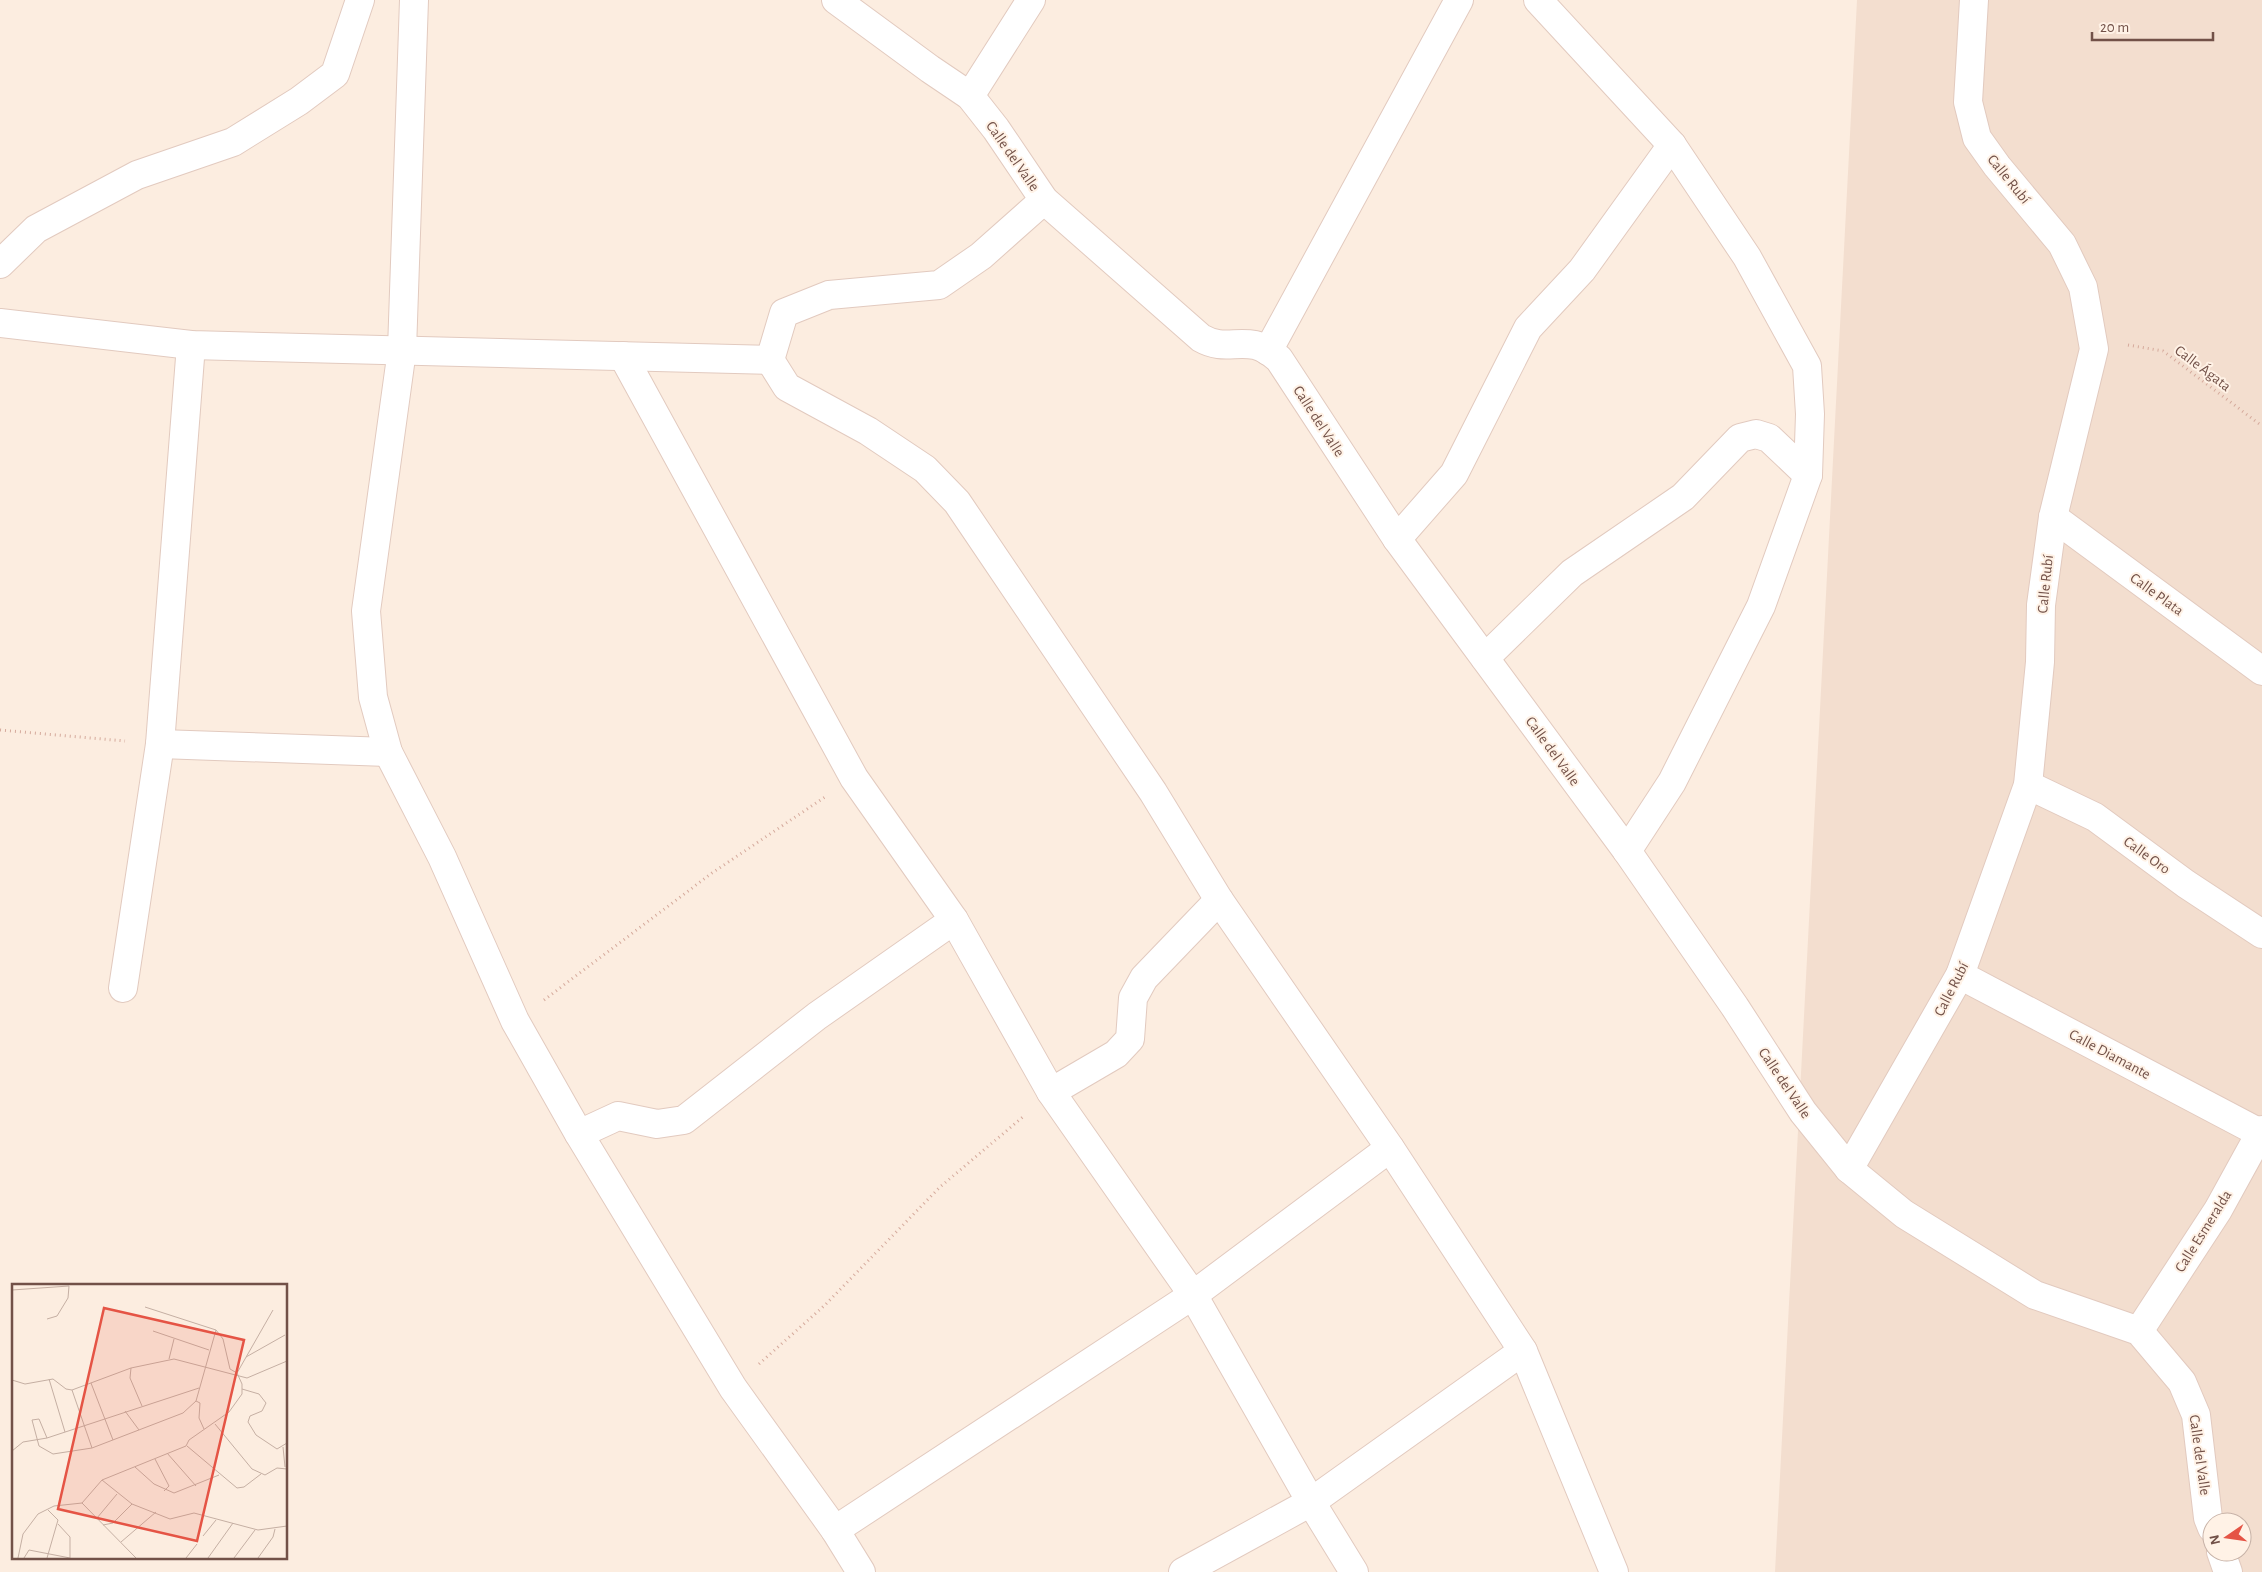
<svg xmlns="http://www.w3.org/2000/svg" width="2262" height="1572" font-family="'Alegreya Sans',sans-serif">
  <rect width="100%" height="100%" fill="#fcede0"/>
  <path fill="#f3decf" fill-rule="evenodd" d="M1857,0H2262V1572H1775ZM2212,1522H2242V1552H2212Z"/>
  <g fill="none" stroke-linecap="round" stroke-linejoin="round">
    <g stroke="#e2cabf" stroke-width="30">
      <g id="minor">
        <path d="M414,0L402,350L366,611L373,697L388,752L442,857L515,1021L579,1134L733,1388L835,1530L861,1572"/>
        <path d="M836,0L930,69L970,96L996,129L1044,200L1201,338C1222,350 1235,341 1255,345C1265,347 1272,353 1279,359L1397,539L1627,851L1735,1007L1803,1112L1849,1169L1904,1214L2035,1295L2139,1331L2182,1382L2196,1415L2208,1518L2212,1528"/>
        <path d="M1538,0L1672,145L1747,257L1807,366L1810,414L1808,475L1761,606L1672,782L1627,851"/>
        <path d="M970,96L1031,0"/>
        <path d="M0,264L36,229L137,175L233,142L299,101L335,74L360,0"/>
        <path d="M0,323L191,345L770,360"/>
        <path d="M1268,351L1459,0"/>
        <path d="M623,356L854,778L954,920L1051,1092L1193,1295L1311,1502L1354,1572"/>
        <path d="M770,360L787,387L868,431L925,469L957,502L1153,792L1219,900L1390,1148L1523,1351L1614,1572"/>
        <path d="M770,360L784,313L829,295L939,285L981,256L1044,200"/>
        <path d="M2053,517L2262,671"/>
        <path d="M1397,539L1454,474L1528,328L1582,270L1672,145"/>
        <path d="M1485,658L1572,573L1683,497L1740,438L1756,434L1769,438L1808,475"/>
        <path d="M160,744L388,752"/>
        <path d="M2028,785L2095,817L2186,884L2262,934"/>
        <path d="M1960,975L2260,1133"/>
        <path d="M123,988L160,744L191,345"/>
        <path d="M1051,1092L1116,1054L1130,1039L1133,998L1144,978L1219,900"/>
        <path d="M579,1134L618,1116L657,1124L684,1120L817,1016L954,920"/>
        <path d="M1849,1169L1960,975L2028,785L2040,662L2041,605L2053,517L2094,349L2083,287L2062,244L1997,166L1977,138L1968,102L1974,0"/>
        <path d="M2139,1331L2218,1210L2262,1130"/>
        <path d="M835,1530L1193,1295L1390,1148"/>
        <path d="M2221,1552L2228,1572"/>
        <path d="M1183,1572L1311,1502L1523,1351"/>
      </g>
    </g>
    <g stroke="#d5aa9c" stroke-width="3" stroke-dasharray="1 4" stroke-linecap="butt">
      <path d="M2128,345L2163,351L2262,426"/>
      <path d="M0,730L125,741"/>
      <path d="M544,1000L712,873L825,797"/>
      <path d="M759,1364L825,1305L940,1187L1024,1116"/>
    </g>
    <use href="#minor" stroke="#fff" stroke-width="28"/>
  </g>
  <g text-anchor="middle" stroke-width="4" stroke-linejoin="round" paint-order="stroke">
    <g font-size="15" fill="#725148" stroke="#fff2e6">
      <text transform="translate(1013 156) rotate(55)" y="5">Calle del Valle</text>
      <text transform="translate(2009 179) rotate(51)" y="5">Calle Rubí</text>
      <text transform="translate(2203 368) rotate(37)" y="5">Calle Ágata</text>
      <text transform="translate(1319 421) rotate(57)" y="5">Calle del Valle</text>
      <text transform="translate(2045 584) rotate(-84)" y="5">Calle Rubí</text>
      <text transform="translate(2157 594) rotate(36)" y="5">Calle Plata</text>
      <text transform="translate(1553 751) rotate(54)" y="5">Calle del Valle</text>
      <text transform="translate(2147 855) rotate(36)" y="5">Calle Oro</text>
      <text transform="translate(1951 989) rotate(-63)" y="5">Calle Rubí</text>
      <text transform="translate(2110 1054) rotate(28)" y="5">Calle Diamante</text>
      <text transform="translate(1785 1083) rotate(56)" y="5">Calle del Valle</text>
      <text transform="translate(2203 1231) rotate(-58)" y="5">Calle Esmeralda</text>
      <text transform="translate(2200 1455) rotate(82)" y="5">Calle del Valle</text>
    </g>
  </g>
  <g transform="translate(12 1284)">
    <rect width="275" height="275" fill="#fcede0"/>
    <path fill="none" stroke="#c5afa3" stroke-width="1" d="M0,6L57,2L56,14L45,32L35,35M133,23L204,46L211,55L218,85L225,89M141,47L197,66M234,73L273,51M157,75L162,55M119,84L118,94L130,122M37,95L53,148M0,96L13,100L41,95L54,105L60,106L119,84L162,75L235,94L275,77M79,99L101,156M230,105L247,110L254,119L250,127L238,132L236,138L244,151L265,165L275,159M60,106L80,164M184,117L188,119L187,134L192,145M113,127L127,146M203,140L240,185L253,191L265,184L275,185M35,154L27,135L20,136L27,162L41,170L80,164L171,129L184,117L204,46M175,162L225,204L232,203L249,190M271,163L273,183M0,167L11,158L35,154L187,104M155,169L184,202M143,175L157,202L152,207M123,183L142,200L162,209L207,191M90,196L120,220L158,235L182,229L246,246L275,242M70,219L124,274M85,234L105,210M46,240L58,253V274M91,241L101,239L120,220M191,252L204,236M109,258L144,228M6,274L11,250L26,230L42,222L70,219L90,196L174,162L177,156L217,128L230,110V100L225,89L261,26M12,274L17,266L58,274M35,274L46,236L36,226M174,274L185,260M196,274L221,239M222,274L243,246M246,274L261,253L263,245"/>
    <path fill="#e55445" fill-opacity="0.15" stroke="#e55445" stroke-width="2.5" d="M92,24L232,56L185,257L46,225Z"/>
    <rect width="275" height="275" fill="none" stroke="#725148" stroke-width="2.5"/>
  </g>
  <g transform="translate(2227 1537) rotate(257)"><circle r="24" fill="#fff2e6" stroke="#c7b2a7"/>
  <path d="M0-4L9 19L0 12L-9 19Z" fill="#e55445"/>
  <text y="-8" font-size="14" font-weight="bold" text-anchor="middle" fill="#725148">N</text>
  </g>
  <path d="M2092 32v8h121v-8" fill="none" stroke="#725148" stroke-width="2.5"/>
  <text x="2100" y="32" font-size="15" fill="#725148" stroke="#fff2e6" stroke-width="4" paint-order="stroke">20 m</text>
</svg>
